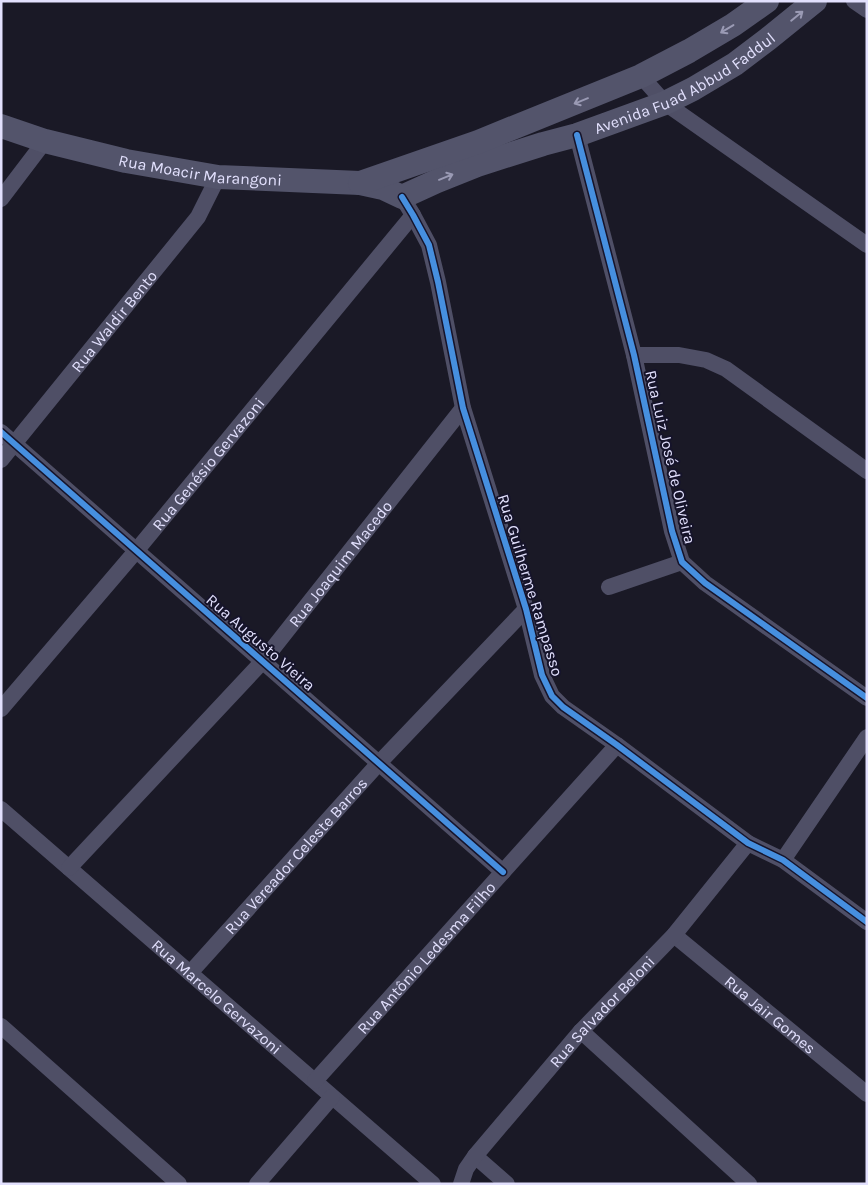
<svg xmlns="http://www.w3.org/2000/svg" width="868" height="1185" font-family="Karla,sans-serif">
  <rect width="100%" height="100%" fill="#1a1926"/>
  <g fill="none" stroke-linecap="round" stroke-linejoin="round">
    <g stroke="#4f4f66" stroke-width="16">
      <path d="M854,1L867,10"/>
      <path d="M641,76L665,103L867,245"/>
      <path d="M577,135L634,355L672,531L682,562L705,583L867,698"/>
      <path d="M402,197L413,215L429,245L438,282L463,408L526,609L542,675L552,696L563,707L617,745L748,843L783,860L867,922"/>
      <path d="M1,199L45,141"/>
      <path d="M634,355H679L706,360L726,369L867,471"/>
      <path d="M1,432L503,872"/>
      <path id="s1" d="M1,460L198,217L218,177"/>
      <path d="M609,587L682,562"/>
      <path id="s2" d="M1,709L136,551L413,215"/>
      <path id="s3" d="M1,809L433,1184"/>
      <path d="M783,860L867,737"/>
      <path id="s4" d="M69,868L263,661L463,408"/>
      <path id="s5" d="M674,935L867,1094"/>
      <path id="s6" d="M190,973L379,763L526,609"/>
      <path d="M1,1026L179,1184"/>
      <path d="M581,1031L749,1184"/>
      <path id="s7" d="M315,1081L617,745"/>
      <path d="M475,1156L507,1184"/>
      <path d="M257,1184L332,1097"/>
      <path id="s8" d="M461,1184L466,1169L475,1156L581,1031L674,935L748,843"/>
    </g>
    <g stroke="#53546b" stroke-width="24">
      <path id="s9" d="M1,126L45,141L126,161L218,177L360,183L383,188L402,197L437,181L477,165L543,144L577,135L665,103L693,89L735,64L768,39L815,1"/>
      <path d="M360,183L478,142L641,76L689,51L733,25L767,1"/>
    </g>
    <g stroke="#16142b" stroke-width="9">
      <g id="cycleway">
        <path d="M577,135L634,355L672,531L682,562L705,583L867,698"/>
        <path d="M402,197L413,215L429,245L438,282L463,408L526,609L542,675L552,696L563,707L617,745L748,843L783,860L867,922"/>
        <path d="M1,432L503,872"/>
      </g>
    </g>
    <use href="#cycleway" stroke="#468fdf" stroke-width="6"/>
  </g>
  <defs><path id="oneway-shaft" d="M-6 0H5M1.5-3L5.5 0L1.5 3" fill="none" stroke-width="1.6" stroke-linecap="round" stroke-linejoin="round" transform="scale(1.25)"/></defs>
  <g stroke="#9a9ab4">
    <use href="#oneway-shaft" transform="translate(797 16) rotate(-39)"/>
    <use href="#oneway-shaft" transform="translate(727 29) rotate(149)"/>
    <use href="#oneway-shaft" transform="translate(581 101) rotate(158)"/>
    <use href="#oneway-shaft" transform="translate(446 177) rotate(-22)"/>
  </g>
  <g text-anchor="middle" stroke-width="4" stroke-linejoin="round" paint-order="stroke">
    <g font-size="16" fill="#e2e0fd" stroke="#16142b">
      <text dy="6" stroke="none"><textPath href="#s9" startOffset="716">Avenida Fuad Abbud Faddul</textPath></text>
      <text dy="6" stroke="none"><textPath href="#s9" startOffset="205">Rua Moacir Marangoni</textPath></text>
      <text dy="6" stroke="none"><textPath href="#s1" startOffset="179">Rua Waldir Bento</textPath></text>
      <text transform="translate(671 457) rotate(77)" y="6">Rua Luiz José de Oliveira</text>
      <text dy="6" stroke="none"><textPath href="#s2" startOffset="321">Rua Genésio Gervazoni</textPath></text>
      <text dy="6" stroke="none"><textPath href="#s4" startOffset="408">Rua Joaquim Macedo</textPath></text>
      <text transform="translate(531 585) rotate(73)" y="6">Rua Guilherme Rampasso</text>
      <text transform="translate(261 642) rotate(41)" y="6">Rua Augusto Vieira</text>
      <text dy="6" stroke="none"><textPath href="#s6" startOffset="158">Rua Vereador Celeste Barros</textPath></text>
      <text dy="6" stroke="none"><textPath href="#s7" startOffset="166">Rua Antônio Ledesma Filho</textPath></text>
      <text dy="6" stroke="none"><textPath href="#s3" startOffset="286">Rua Marcelo Gervazoni</textPath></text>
      <text dy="6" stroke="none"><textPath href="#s8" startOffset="224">Rua Salvador Beloni</textPath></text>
      <text dy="6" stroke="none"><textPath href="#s5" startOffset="125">Rua Jair Gomes</textPath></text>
    </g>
  </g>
  <rect width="868" height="1185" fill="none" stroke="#e2e0fd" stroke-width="5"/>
</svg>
